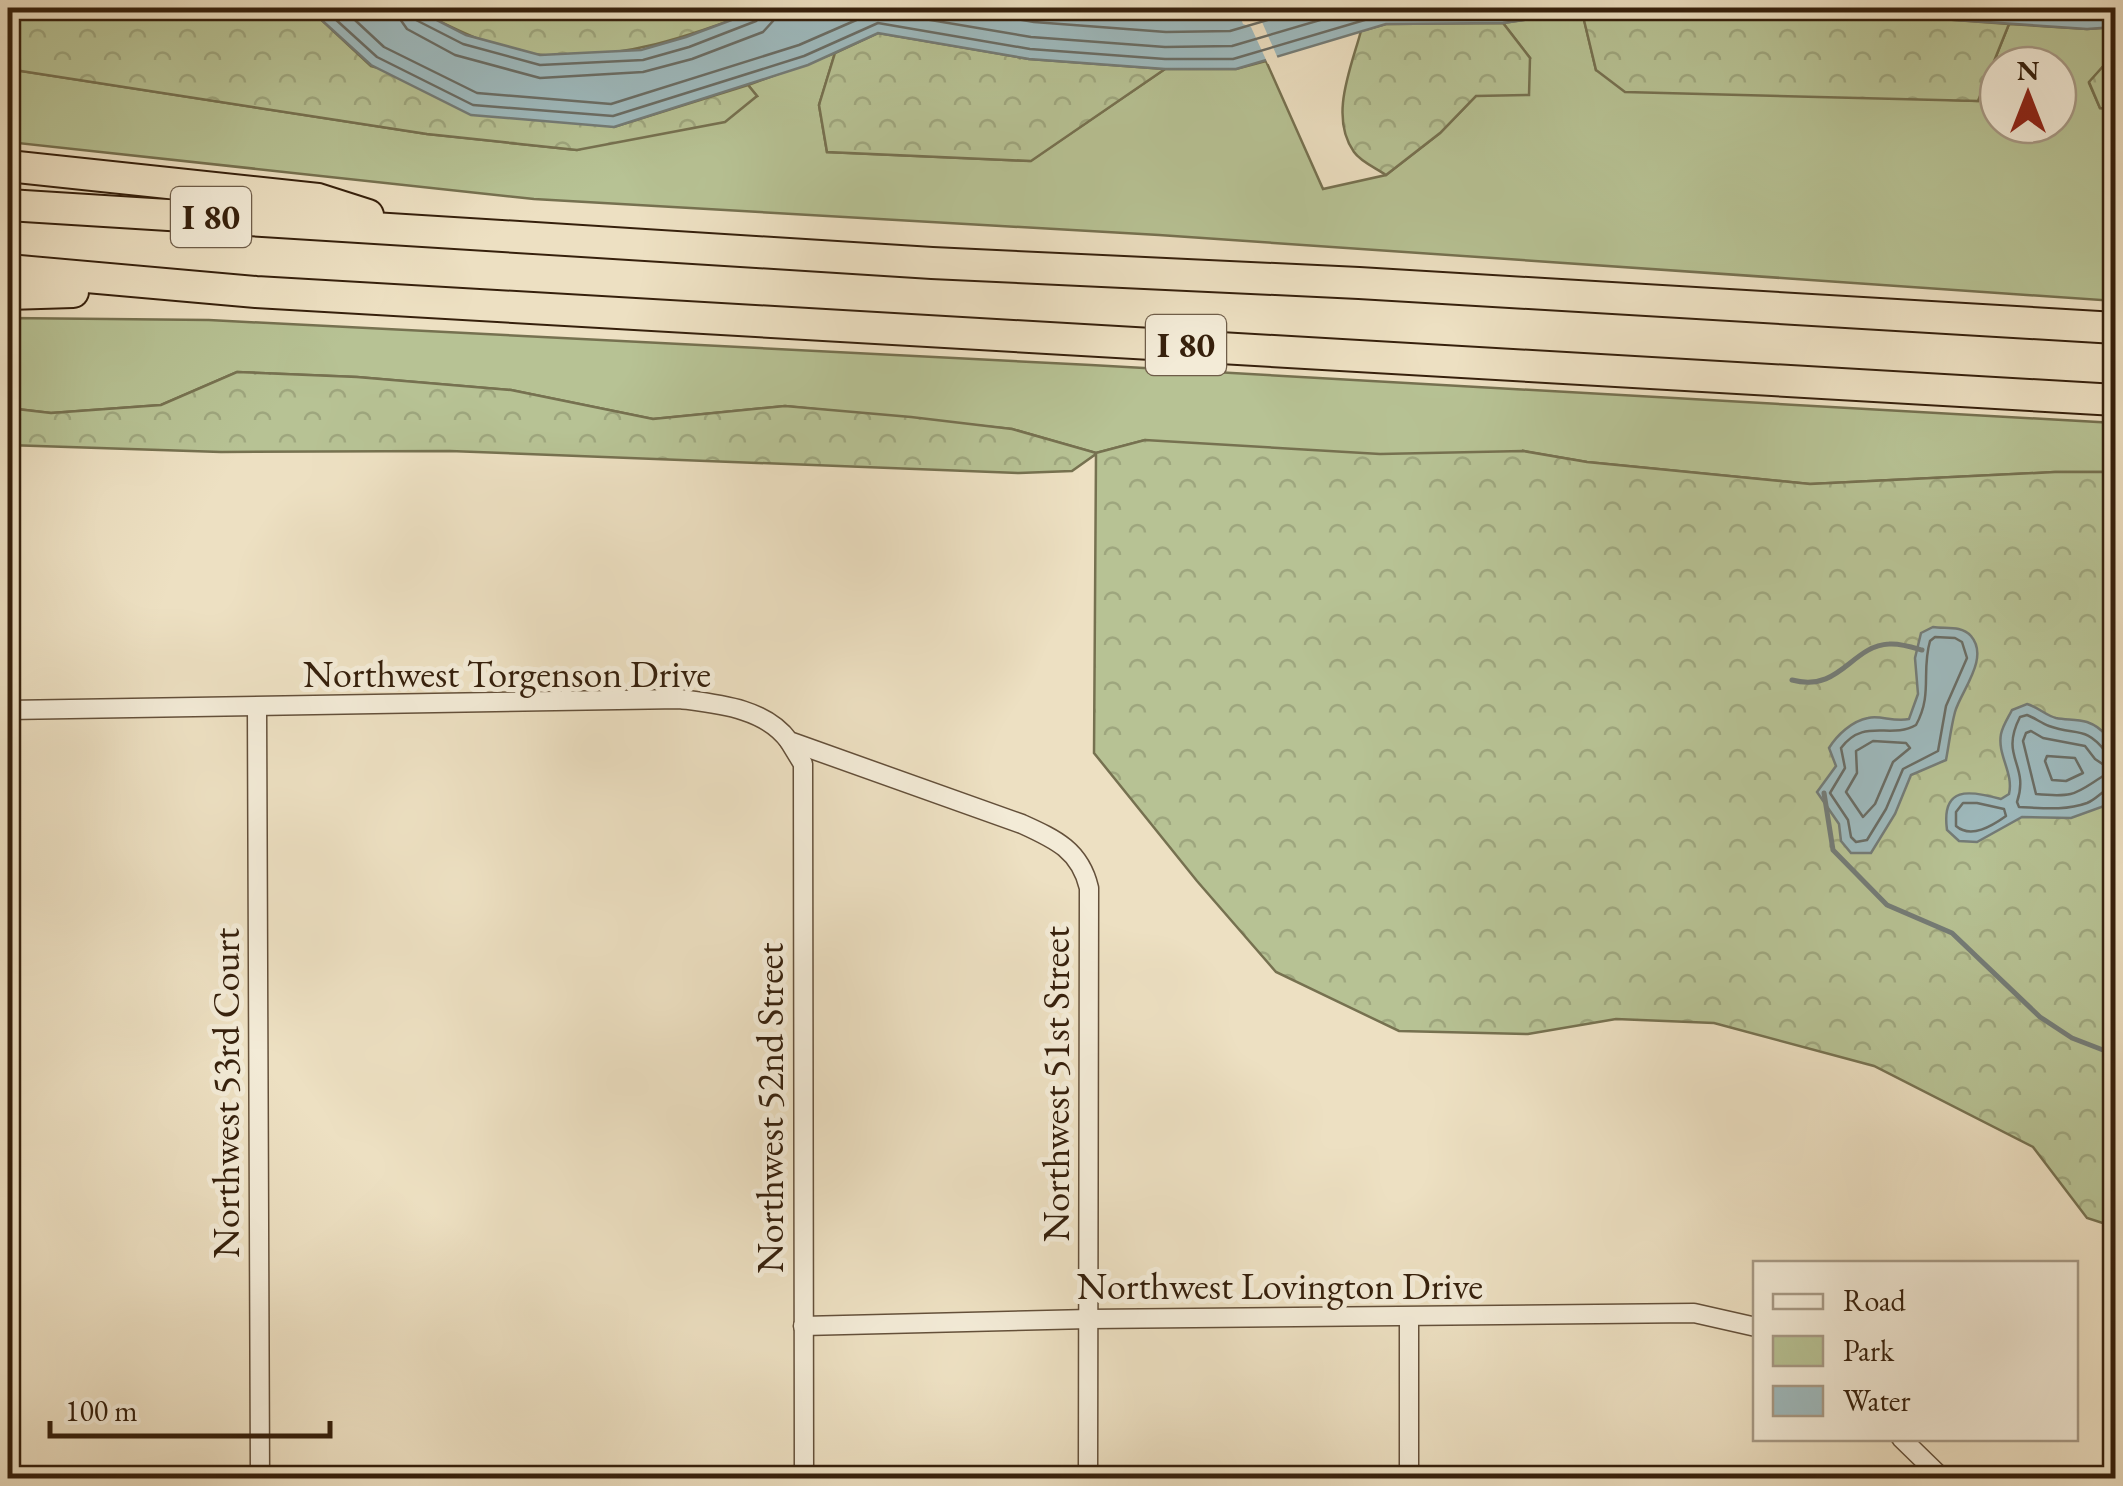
<svg xmlns="http://www.w3.org/2000/svg" width="2123" height="1486" font-family="'EB Garamond',serif">
  <defs>
    <pattern id="forest-crowns" width="20" height="18" patternUnits="userSpaceOnUse" patternTransform="scale(2.5)"><rect width="20" height="18" fill="#b7c294"/><path d="M2 6a3 3 0 1 1 6 0M12 15a3 3 0 1 1 6 0" fill="none" stroke="#9ea67e"/></pattern>
  </defs>
  <rect width="100%" height="100%" fill="#ede0c2"/>
  <filter id="stains"><feTurbulence type="fractalNoise" baseFrequency=".002" numOctaves="4"/><feColorMatrix values="0 0 0 0 .2 0 0 0 0 .09 0 0 0 0 .02 0 0 0 .5 -.17"/></filter>
  <radialGradient id="worn" r=".72"><stop offset=".6" stop-color="#630" stop-opacity="0"/><stop offset="1" stop-color="#630" stop-opacity=".3"/></radialGradient>
  <g fill="#b7c294" stroke="#767150" stroke-width="2.5" fill-rule="evenodd">
    <path d="M1582,11L1596,70L1821,95L1978,101L2009,24L2087,29L2115,27V53L2089,83L2100,108L2115,109V301L1159,235L534,199L8,142V69L427,134L577,150L757,96L748,85L835,53L819,105L827,152L1030,161L1165,69H1236L1266,61L1323,189L1386,175L1440,133L1476,96L1530,58L1503,23ZM1998,65H2058V125H1998Z"/>
    <path d="M8,318L209,320L1091,365L2115,423V472H2055L1810,484L1587,462L1524,451L1615,634L1145,440L1096,453L1012,429L785,406L653,419L511,390L357,377L237,372L161,405L51,413L8,408Z"/>
  </g>
  <g fill="url(#forest-crowns)" stroke="#767150" stroke-width="2.5">
    <path d="M8,8H300L313,12L371,66L614,127L748,85L757,96L725,122L577,150L427,134L8,69Z"/>
    <path d="M413,8H764C691,36 622,61 542,55C500,53 450,27 413,8Z"/>
    <path d="M1651,8L1903,12L1941,19L2009,24L1978,101L1625,92L1596,70L1582,12Z"/>
    <path d="M1503,23L1530,58L1529,95L1476,96L1440,133L1386,175C1376,168 1361,162 1354,152C1329,117 1351,68 1361,31L1386,24Z"/>
    <path d="M878,33L1029,59L1165,69L1031,161L827,152L819,105L835,53Z"/>
    <path d="M2115,53V109L2100,108L2089,82Z"/>
    <path d="M237,372L357,377L511,390L653,419L785,406L911,417L1012,429L1096,453L1145,440L1380,454L1523,451L1587,462L1810,484L2055,472H2115V1227L2087,1218L2033,1147L1874,1066L1714,1023L1616,1019L1528,1034L1399,1031L1276,972L1197,881L1094,753L1096,454L1072,471L1019,473L450,451L221,452L8,445V408L51,413L161,405Z"/>
  </g>
  <g fill="#9ebabe" stroke="#747c77" stroke-width="2.5">
    <path d="M300,8H413L466,35L540,55L641,50L686,37L764,8H1651L1593,10L1503,23L1386,24L1236,69H1165L1029,59L878,33L808,65L614,127L471,115L371,65L313,12Z"/>
    <path d="M1725,8H2115V27L2087,29L1941,19L1903,12Z"/>
    <path d="M1933,627C1946,629 1961,625 1971,636C1990,658 1961,691 1955,712C1951,727 1949,744 1946,760L1911,775L1895,814L1871,853H1851L1841,841L1839,824L1817,792L1836,766L1829,748C1837,735 1852,721 1868,718C1880,715 1893,722 1909,719L1918,694L1915,658L1921,633Z"/>
    <path d="M2027,704C2038,707 2045,715 2056,718C2066,720 2077,719 2087,722C2121,734 2121,778 2107,805L2071,818L2022,817L1977,842L1959,841L1947,830C1941,786 1969,790 2001,799L2009,794C2014,773 1997,755 2001,734C2003,725 2008,718 2012,710Z"/>
  </g>
  <path fill="#ede0c2" d="M1243,8H1262L1265,14L1262,22L1279,61L1268,64L1251,27L1243,24L1240,16Z"/>
  <g fill="none" stroke-linecap="round" stroke-linejoin="round">
    <g stroke="#6a6d65" stroke-width="2.5">
      <path d="M323,8L377,57L473,105L613,116L804,56L878,23L1030,49L1165,59H1233L1385,14L1502,13L1540,8"/>
      <path d="M342,8L384,47L477,93L611,104L799,45L877,11L1031,37L1165,47L1232,46L1361,8"/>
      <path d="M399,8L400,19L407,29L455,55L540,78L643,72L692,59L763,32L773,21L776,8"/>
      <path d="M411,8L416,20L463,44L540,65L643,60L689,47L756,21L762,16L763,8"/>
      <path d="M950,8L1034,22L1166,32L1230,31L1309,8"/>
      <path d="M1932,8L2087,19L2116,18"/>
      <path d="M1935,637L1955,638L1962,642L1967,658L1946,706L1938,751L1903,769L1886,809L1867,840L1856,842L1851,837L1848,820L1830,793L1845,768L1841,748C1864,717 1890,740 1916,725C1933,694 1921,672 1930,641Z"/>
      <path d="M2031,731L2043,738L2085,746L2095,759L2107,767L2108,773C2075,793 2078,798 2036,794L2023,741L2026,733Z"/>
      <path d="M1873,741L1906,743L1910,748L1893,762L1875,804L1863,817L1846,792L1857,773L1856,751Z"/>
      <path d="M2116,754L2106,752C2085,725 2076,736 2049,726C2041,723 2035,718 2027,715L2020,717C1999,758 2030,764 2017,802L2019,807C2042,808 2065,811 2087,803C2099,798 2103,788 2116,787"/>
      <path d="M2047,756L2075,758L2083,773L2066,781L2052,780L2045,761Z"/>
      <path d="M1977,803L2004,809L2006,816C1992,826 1971,839 1956,826V812L1963,803Z"/>
    </g>
    <g stroke="#747c77" stroke-width="5">
      <path d="M1792,680C1840,693 1851,646 1889,644C1900,643 1912,647 1922,650"/>
      <path d="M1824,793L1833,850L1887,905L1952,933L2040,1017L2072,1038L2116,1055"/>
    </g>
    <g stroke="#64503a" stroke-width="21">
      <g id="minor">
        <path d="M257,707L260,1478"/>
        <path d="M8,710L680,699C718,704 765,708 789,741L1022,824C1055,839 1080,850 1089,888L1088,1478"/>
        <path d="M789,741L803,764L804,1478"/>
        <path d="M1409,1318V1478"/>
        <path d="M803,1326L1089,1319L1694,1313L1756,1327"/>
        <path d="M1901,1438L1942,1478"/>
      </g>
    </g>
    <g stroke="#36200c" stroke-width="34">
      <g id="motorway">
        <path d="M8,166L318,199L368,215"/>
        <path d="M8,205L932,263L1359,283L2116,328"/>
        <path d="M8,270L256,292L2116,400"/>
        <path d="M8,294L73,292"/>
      </g>
    </g>
    <use href="#minor" stroke="#f3ebd7" stroke-width="18"/>
    <use href="#motorway" stroke="#ede0c2" stroke-width="30"/>
  </g>
  <g text-anchor="middle" stroke-width="10" stroke-linejoin="round" paint-order="stroke">
    <g fill="#f3ebd7" stroke="#6f5d49" stroke-width="2.5">
      <rect x="171" y="187" width="80" height="60" rx="8"/>
      <rect x="1146" y="315" width="80" height="60" rx="8"/>
    </g>
    <g font-size="35" font-weight="bold" fill="#36200c">
      <text x="211" y="229">I 80</text>
      <text x="1186" y="357">I 80</text>
    </g>
    <g font-size="38" fill="#36200c" stroke="#f3ebd7">
      <text x="507" y="687">Northwest Torgenson Drive</text>
      <text transform="translate(1056 1084) rotate(-90)" y="13">Northwest 51st Street</text>
      <text transform="translate(226 1093) rotate(-90)" y="13">Northwest 53rd Court</text>
      <text transform="translate(770 1108) rotate(-90)" y="13">Northwest 52nd Street</text>
      <text x="1280" y="1299">Northwest Lovington Drive</text>
    </g>
  </g>
  <rect width="2123" height="1486" fill="none" stroke="#ede0c2" stroke-width="40"/>
  <rect x="10" y="10" width="2103" height="1466" fill="none" stroke="#36200c" stroke-width="5"/>
  <rect x="20" y="20" width="2083" height="1446" fill="none" stroke="#36200c" stroke-width="2.5"/>
  <rect x="1753" y="1261" width="325" height="180" fill="#f3ebd7" stroke="#a79a86" stroke-width="2.5"/>
  <rect x="1773" y="1294" width="50" height="15" fill="#f3ebd7" stroke="#a79a86" stroke-width="2.5"/>
  <text x="1843" y="1311" font-size="30" fill="#36200c">Road</text>
  <rect x="1773" y="1336" width="50" height="30" fill="#b7c294" stroke="#a79a86" stroke-width="2.5"/>
  <text x="1843" y="1361" font-size="30" fill="#36200c">Park</text>
  <rect x="1773" y="1386" width="50" height="30" fill="#9ebabe" stroke="#a79a86" stroke-width="2.5"/>
  <text x="1843" y="1411" font-size="30" fill="#36200c">Water</text>
  <g transform="translate(2028 95)"><circle r="48" fill="#f3ebd7" stroke="#a79a86" stroke-width="2.5"/>
  <path d="M0-8L18 38L0 25L-18 38Z" fill="#8f2418"/>
  <text y="-15" font-size="28" font-weight="bold" text-anchor="middle" fill="#36200c">N</text>
  </g>
  <path d="M50 1421v15h280v-15" fill="none" stroke="#36200c" stroke-width="5"/>
  <text x="65" y="1421" font-size="30" fill="#36200c" stroke="#f3ebd7" stroke-width="8" paint-order="stroke">100 m</text>
  <rect width="100%" height="100%" filter="url(#stains)"/>
  <rect width="100%" height="100%" fill="url(#worn)"/>
</svg>
